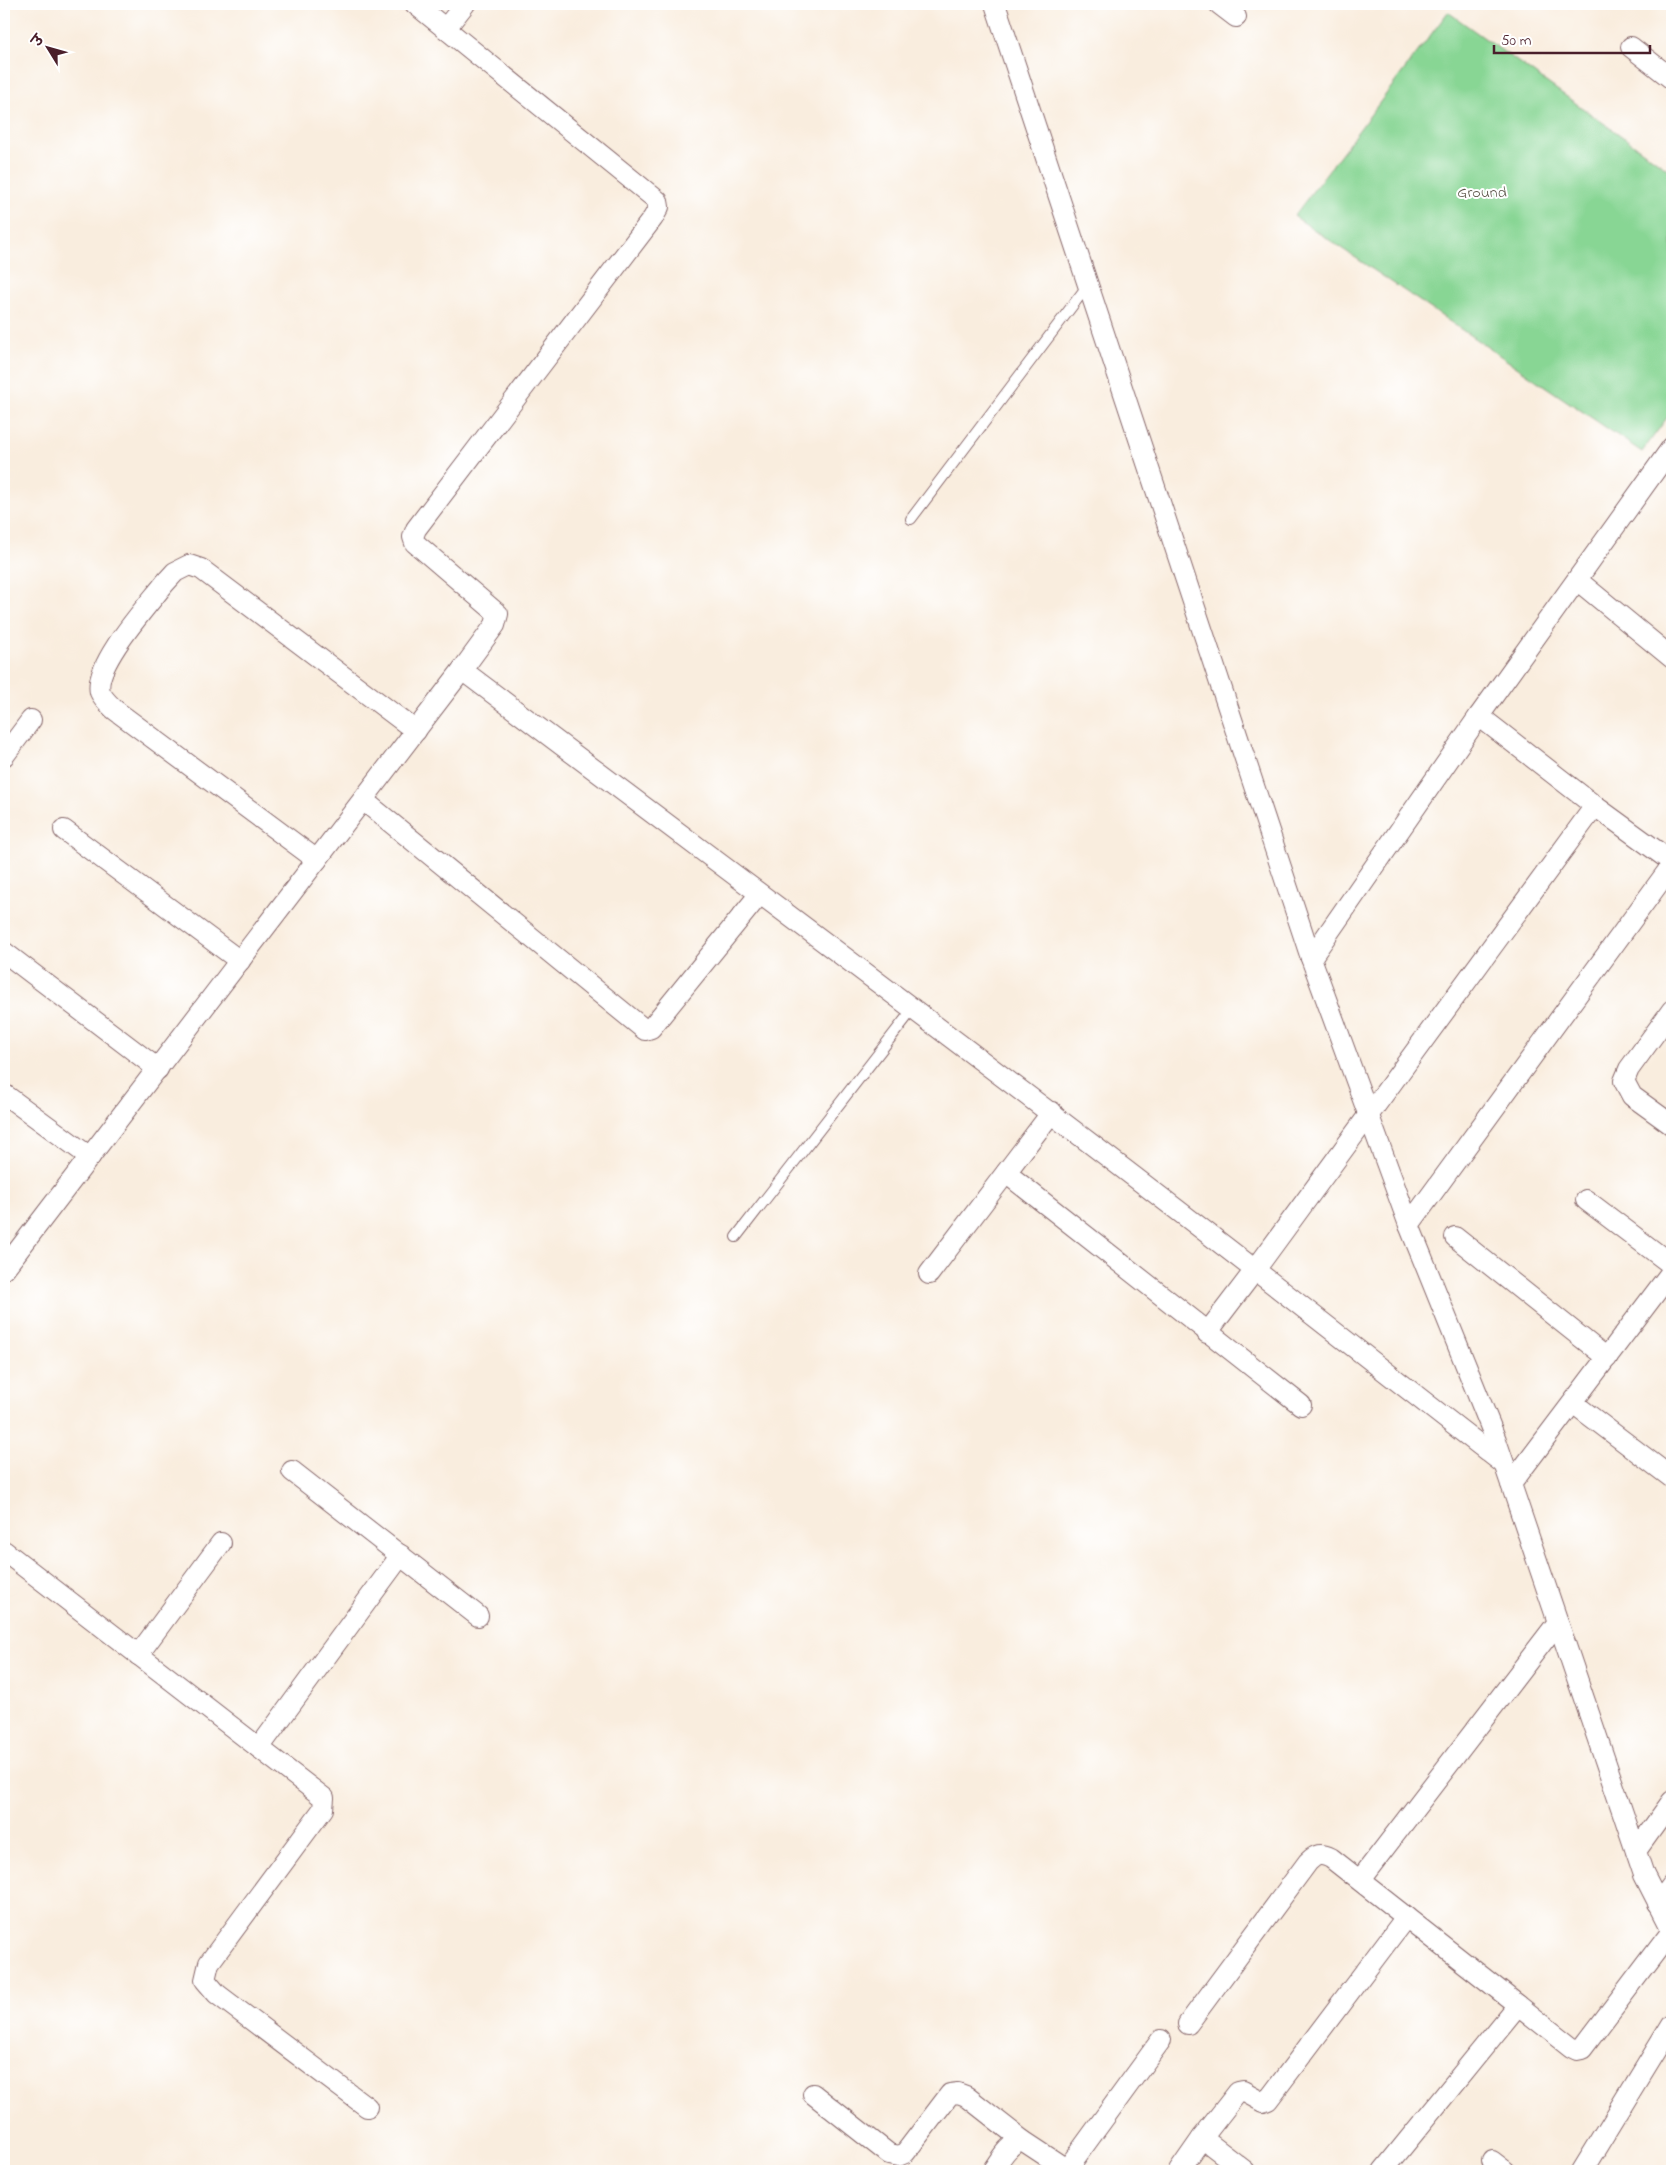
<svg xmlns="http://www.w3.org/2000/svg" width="1676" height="2175" font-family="'Indie Flower','Playpen Sans Deva',sans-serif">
  <rect width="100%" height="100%" fill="#fff"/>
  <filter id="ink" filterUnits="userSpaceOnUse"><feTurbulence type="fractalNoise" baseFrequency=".02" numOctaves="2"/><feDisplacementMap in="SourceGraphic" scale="10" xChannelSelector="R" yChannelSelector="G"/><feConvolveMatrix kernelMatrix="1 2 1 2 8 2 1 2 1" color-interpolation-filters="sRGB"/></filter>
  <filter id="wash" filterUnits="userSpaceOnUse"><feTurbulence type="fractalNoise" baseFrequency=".0096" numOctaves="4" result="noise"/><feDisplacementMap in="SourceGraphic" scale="20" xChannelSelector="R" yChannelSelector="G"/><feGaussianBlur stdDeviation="1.12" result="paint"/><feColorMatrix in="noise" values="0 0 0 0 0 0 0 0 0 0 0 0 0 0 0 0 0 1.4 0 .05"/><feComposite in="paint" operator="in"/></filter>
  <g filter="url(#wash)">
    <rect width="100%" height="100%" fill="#f9edde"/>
    <path fill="#88d694" stroke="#697a60" d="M1448,12L1672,172V411L1642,452L1294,216Z"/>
  </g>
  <g filter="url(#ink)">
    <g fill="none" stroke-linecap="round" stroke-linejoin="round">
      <g stroke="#87676a" stroke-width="12">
        <g id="service">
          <path d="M911,519L1088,285"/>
          <path d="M736,1237L913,1009"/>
        </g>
      </g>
      <g stroke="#87676a" stroke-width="22">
        <g id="minor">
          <path d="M415,4L658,201L659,207L653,218L416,529L413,537L415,543L498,614L495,625L462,670"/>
          <path d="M995,4L1311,958L1409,1225L1496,1440L1644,1875L1672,1930"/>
          <path d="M1219,4L1236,17"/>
          <path d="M446,28L465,4"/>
          <path d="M1631,47L1672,79"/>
          <path d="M1577,580L1672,658"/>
          <path d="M1479,716L1672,447"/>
          <path d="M4,756L31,720"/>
          <path d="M363,800L645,1030L651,1028L759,895"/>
          <path d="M64,830L240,961"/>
          <path d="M317,860L115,710C110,705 103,699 100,692C93,665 148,605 165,583L175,572L189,565L201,569L416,731"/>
          <path d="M4,952L158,1069"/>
          <path d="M1311,958L1479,716L1595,806L1672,862"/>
          <path d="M1672,1010L1629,1069L1624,1081L1632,1096L1672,1125"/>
          <path d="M4,1094L90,1157"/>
          <path d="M1006,1173L1301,1405"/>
          <path d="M1586,1200L1672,1265"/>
          <path d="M1409,1225L1672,865"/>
          <path d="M1455,1237L1607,1358"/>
          <path d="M4,1269L462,670C727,870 994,1067 1255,1270L1207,1333"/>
          <path d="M929,1274L1052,1112"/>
          <path d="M1573,1403L1672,1478"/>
          <path d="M1504,1464L1255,1270L1595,806"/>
          <path d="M292,1471L478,1616"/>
          <path d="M1511,1484L1672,1271"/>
          <path d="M4,1551L324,1798L323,1809L209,1963L205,1980L217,1994L367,2107"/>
          <path d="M138,1655L221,1543"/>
          <path d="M259,1748L401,1555"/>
          <path d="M1636,1851L1672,1801"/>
          <path d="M1360,1880L1558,1622"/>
          <path d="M1658,1904L1672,1885"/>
          <path d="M1188,2024L1308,1862C1316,1854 1321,1853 1331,1858L1406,1917"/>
          <path d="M813,2094L889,2154L898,2156L905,2153L950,2094L958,2093L966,2096L1022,2140"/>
          <path d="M1202,2138L1238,2092L1243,2091L1263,2102L1268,2100L1406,1917L1518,2005"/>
          <path d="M1492,2161L1505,2171"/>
          <path d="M1067,2169L1161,2040"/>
          <path d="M992,2171C1000,2160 1008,2144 1022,2140L1069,2171"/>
          <path d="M1179,2171L1202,2138L1245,2171"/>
          <path d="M1383,2171L1518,2005L1571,2047L1577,2050L1582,2049L1672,1930"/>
          <path d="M1582,2171L1672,2024"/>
        </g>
      </g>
      <use href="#service" stroke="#fff" stroke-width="10"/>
      <use href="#minor" stroke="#fff" stroke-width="20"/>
    </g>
  </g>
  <g text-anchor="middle" stroke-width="4" stroke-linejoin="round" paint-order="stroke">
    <g font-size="16" fill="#5d564a" stroke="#fff">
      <text x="1482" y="197">Ground</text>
    </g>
  </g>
  <rect width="1676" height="2175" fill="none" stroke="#fff" stroke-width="20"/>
  <g transform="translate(48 48) rotate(307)" stroke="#ffffff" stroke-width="4" paint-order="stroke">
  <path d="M0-4L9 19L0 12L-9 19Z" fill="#4a1f2b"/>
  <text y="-8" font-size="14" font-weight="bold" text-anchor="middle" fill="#4a1f2b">उ</text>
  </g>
  <path d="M1494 45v8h156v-8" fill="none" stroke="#4a1f2b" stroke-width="2.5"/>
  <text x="1501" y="45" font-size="15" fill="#4a1f2b" stroke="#ffffff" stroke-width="4" paint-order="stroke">50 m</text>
</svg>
